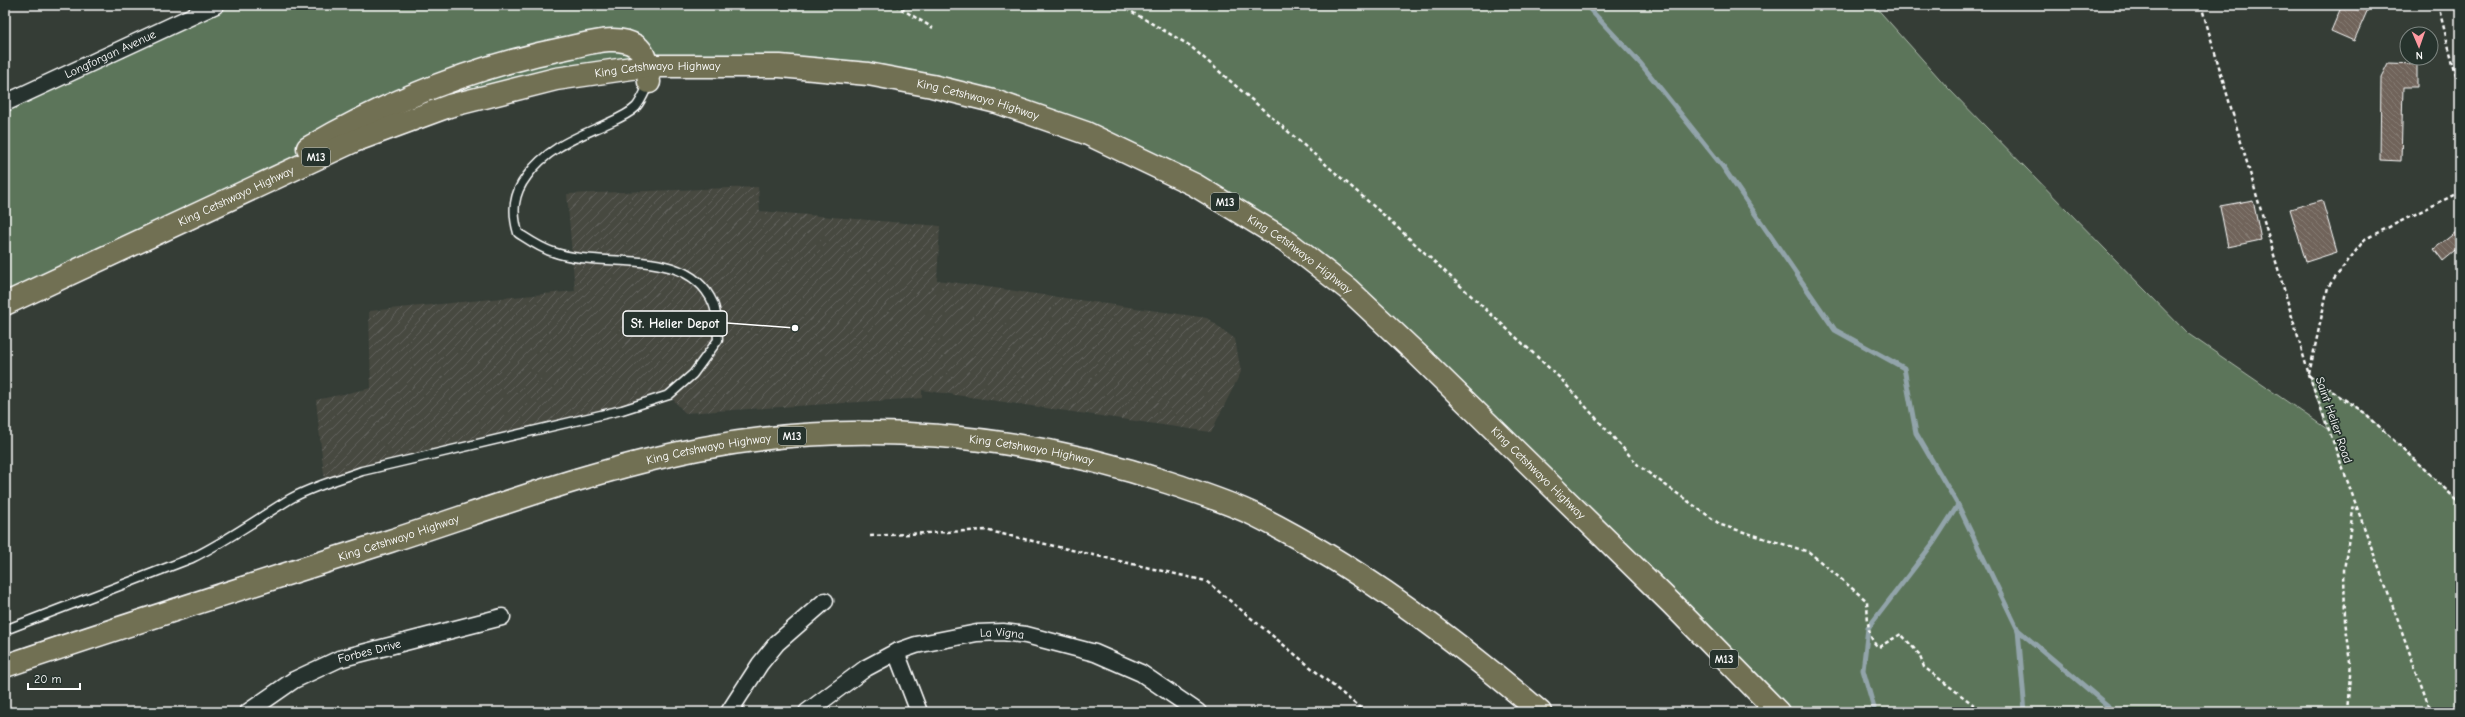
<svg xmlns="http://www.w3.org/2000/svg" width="2465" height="717" font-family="'Comic Neue',sans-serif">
  <defs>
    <pattern id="industrial-furrows" width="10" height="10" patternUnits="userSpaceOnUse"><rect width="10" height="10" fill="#474941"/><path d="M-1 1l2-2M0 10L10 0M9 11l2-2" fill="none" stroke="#63645e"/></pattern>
    <pattern id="building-back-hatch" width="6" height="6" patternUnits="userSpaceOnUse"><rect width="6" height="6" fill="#70645a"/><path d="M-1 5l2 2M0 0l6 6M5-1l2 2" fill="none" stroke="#857b73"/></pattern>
  </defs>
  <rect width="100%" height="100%" fill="#353d36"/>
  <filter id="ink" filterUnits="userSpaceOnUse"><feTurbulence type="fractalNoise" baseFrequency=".025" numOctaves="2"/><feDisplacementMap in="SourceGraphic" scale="8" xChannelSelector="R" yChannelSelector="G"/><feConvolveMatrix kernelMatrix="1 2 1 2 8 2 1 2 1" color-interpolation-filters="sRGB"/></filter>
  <g filter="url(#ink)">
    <path fill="url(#industrial-furrows)" d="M758,187L760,211L940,226L937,280L1207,318L1235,339L1241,372L1211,432L922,390V398L685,413L669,395L325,484L316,400L371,388L369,311L575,291L567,194Z"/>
    <path fill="#5b745a" stroke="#adbaac" d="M216,5H1874L1947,87L2187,333L2327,429L2309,375L2365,413L2460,503V712H1778L1418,355L1195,185L932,86L699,65L449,106L5,304V103Z"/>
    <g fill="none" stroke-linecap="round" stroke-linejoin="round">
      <g stroke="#92a4aa" stroke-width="5">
        <path d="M1586,5L1641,64L1723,167L1835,330L1904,368L1916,433L1958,505L2018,630L2108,706L2110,712"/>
        <path d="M2018,630L2025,712"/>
        <path d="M1874,708L1863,670L1868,628L1934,542L1958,505"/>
      </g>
    </g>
    <g fill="url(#building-back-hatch)" stroke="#fff">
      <path d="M2342,5H2359L2368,9L2354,41L2331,31Z"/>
      <path d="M2388,63L2417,64V87H2403L2401,161L2380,160L2381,77Z"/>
      <path d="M2253,200L2261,240L2228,247L2220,206Z"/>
      <path d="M2322,200L2337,252L2306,262L2290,209Z"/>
      <path d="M2460,229V247L2443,261L2434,249Z"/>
    </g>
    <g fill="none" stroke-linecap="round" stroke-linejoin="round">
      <g stroke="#fff" stroke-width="11">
        <path id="service" d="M5,630L192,558C227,541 257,519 290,499C312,486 338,480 362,471L622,410L669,395L693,374L718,340C717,328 718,314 713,303C687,244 602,270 553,252C540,248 529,240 518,233C512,212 513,194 527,176C546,149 575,138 604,125C615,120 628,115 636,107C642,100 645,91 649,83"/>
      </g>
      <g stroke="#fff" stroke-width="19">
        <g id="minor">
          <path id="s1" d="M5,103L216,5"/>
          <path d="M896,652L919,712"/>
          <path id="s2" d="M248,712L294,680L339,659L502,617"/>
          <path d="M729,712L760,664L777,643L825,601"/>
          <path id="s3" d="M807,712L866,668L896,652L916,645L977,633L1003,632L1026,635L1095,653L1141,673L1198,712"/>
        </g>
      </g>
      <g stroke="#fff" stroke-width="25">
        <g id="motorway">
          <path d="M308,148C390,100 478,65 571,47C590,43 618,34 636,46C647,53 647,70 649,82"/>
          <path id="s4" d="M5,304L354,141L449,106L556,79L646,66H780L868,74L932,86L997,102L1086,133L1195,185L1285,240L1348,289L1418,355L1672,604L1778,712"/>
          <path id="s5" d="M5,666C133,623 261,582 390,541C492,508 592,470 698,449C854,418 1020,433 1170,483C1199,493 1228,502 1255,515C1359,567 1452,637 1540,712"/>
        </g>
      </g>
      <g stroke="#fff" stroke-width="2.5" stroke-dasharray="4 3" stroke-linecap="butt">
        <path d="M895,5L933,28"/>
        <path d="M1120,5L1189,45L1386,217L1560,378L1639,466L1721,525L1809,552L1867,601C1868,614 1866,640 1879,647L1901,634L1919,654L1924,667L1983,712"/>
        <path d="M2201,5L2309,375L2431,712"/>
        <path d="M2438,5L2460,91"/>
        <path d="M2309,374L2328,287L2365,239L2460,192"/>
        <path d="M2309,376L2365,413L2460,503"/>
        <path d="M870,536L985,530L1206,581L1365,712"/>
        <path d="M2347,712L2351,662L2345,621L2344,570L2354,504"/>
      </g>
      <use href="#service" stroke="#26332d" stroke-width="8"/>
      <use href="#minor" stroke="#26332d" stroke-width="16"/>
      <use href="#motorway" stroke="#716f52" stroke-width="22"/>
    </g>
  </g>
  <g text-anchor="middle" stroke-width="3.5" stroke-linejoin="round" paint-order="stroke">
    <g fill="#26332d" stroke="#bec2c0" stroke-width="1">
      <rect x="302" y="148" width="28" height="18" rx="3"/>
      <rect x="1211" y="193" width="28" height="18" rx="3"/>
      <rect x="778" y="427" width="28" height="18" rx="3"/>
      <rect x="1710" y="650" width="28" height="18" rx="3"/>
    </g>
    <g font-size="11" font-weight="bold" fill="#fff">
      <text x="316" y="161">M13</text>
      <text x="1225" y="206">M13</text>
      <text x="792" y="440">M13</text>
      <text x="1724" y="663">M13</text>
    </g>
    <g font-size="12" fill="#fff" stroke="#26332d">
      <text dy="4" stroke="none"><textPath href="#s1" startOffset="116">Longforgan Avenue</textPath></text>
      <text dy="4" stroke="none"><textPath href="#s4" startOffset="699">King Cetshwayo Highway</textPath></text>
      <text dy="4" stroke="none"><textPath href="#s4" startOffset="1023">King Cetshwayo Highway</textPath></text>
      <text dy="4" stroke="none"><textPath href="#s4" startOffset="255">King Cetshwayo Highway</textPath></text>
      <text dy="4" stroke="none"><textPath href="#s4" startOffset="1383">King Cetshwayo Highway</textPath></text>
      <text transform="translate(2334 420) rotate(71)" y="4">Saint Helier Road</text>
      <text dy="4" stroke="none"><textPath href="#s5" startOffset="737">King Cetshwayo Highway</textPath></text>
      <text dy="4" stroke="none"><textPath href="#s5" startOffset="1062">King Cetshwayo Highway</textPath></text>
      <text dy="4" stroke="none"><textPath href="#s4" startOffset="1707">King Cetshwayo Highway</textPath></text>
      <text dy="4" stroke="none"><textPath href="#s5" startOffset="414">King Cetshwayo Highway</textPath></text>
      <text dy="4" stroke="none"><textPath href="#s3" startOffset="216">La Vigna</textPath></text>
      <text dy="4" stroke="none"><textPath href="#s2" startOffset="137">Forbes Drive</textPath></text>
    </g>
  </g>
  <path fill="none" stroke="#fff" stroke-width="1.5" d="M795 328L727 323"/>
  <circle fill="#fff" stroke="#26332d" stroke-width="1.5" cx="795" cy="328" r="4"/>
  <rect fill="#26332d" stroke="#fff" stroke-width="1.5" x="623" y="311" width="104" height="25" rx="4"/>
  <g font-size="13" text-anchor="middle" font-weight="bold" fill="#fff">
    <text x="675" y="328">St. Helier Depot</text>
  </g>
  <rect width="2465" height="717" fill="none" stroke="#26332d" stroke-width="20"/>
  <rect x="10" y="10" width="2445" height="697" fill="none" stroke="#fff" stroke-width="1.5" filter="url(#ink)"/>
  <g transform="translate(2419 46) rotate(178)"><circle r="19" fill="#26332d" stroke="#7d8581"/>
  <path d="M0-3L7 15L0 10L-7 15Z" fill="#ff9aa2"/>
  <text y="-6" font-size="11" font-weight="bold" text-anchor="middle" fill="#ffffff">N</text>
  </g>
  <path d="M28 683v6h52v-6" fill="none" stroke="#ffffff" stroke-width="2"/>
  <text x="34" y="683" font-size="12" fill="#ffffff" stroke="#26332d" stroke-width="3" paint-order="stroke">20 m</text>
</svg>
